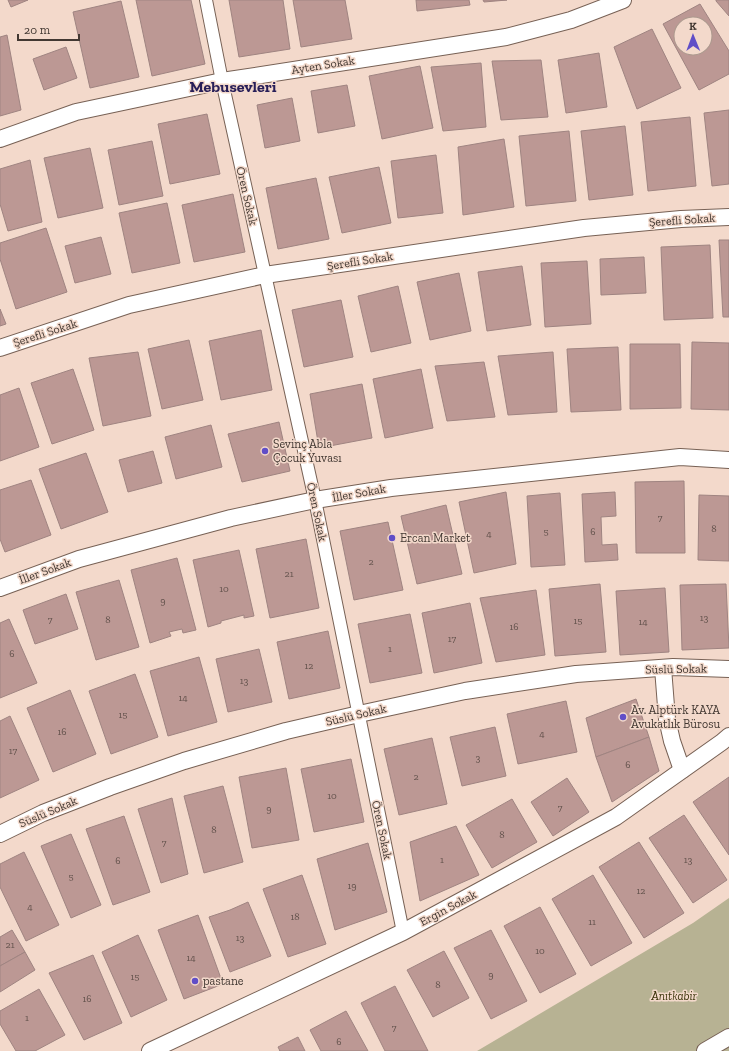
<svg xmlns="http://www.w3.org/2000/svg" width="729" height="1051" font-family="'Zilla Slab',serif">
  <rect width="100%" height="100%" fill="#f3d9cb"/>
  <path fill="#b7b293" d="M729,898V1051H477L693,923Z"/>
  <g fill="#bc9894" stroke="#9f8481" fill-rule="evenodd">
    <path d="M8,0H28L11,7Z"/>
    <path d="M136,0H191L205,64L152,76Z"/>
    <path d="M229,0H283L290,49L239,57Z"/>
    <path d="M293,0H345L352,39L301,47Z"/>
    <path d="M416,0H469L470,5L417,11Z"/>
    <path d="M483,0H507L484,2Z"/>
    <path d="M716,0H729V16L716,1Z"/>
    <path d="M121,1L139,77L90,88L73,12Z"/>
    <path d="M700,4L729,51V74L699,90L663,24ZM681,24H705V48H681Z"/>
    <path d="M652,29L681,88L637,109L614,47Z"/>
    <path d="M7,35L21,110L0,116V37Z"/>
    <path d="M66,47L77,78L44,90L33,59Z"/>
    <path d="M599,53L607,107L566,113L558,60Z"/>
    <path d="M541,60L548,117L501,120L492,61Z"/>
    <path d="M481,63L486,127L443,131L431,67Z"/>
    <path d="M420,66L433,128L382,139L369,76Z"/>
    <path d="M347,85L355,126L318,133L311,91Z"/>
    <path d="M292,98L300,141L265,148L257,105Z"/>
    <path d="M729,110V184L712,186L704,113Z"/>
    <path d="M207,114L220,174L170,184L158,124Z"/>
    <path d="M690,117L696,186L648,191L641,122Z"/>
    <path d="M625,126L633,195L589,200L581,131Z"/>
    <path d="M569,131L576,201L526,206L519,136Z"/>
    <path d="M504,139L514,207L463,215L458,147Z"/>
    <path d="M152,141L163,196L119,205L108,150Z"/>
    <path d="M90,148L103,208L58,218L44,158Z"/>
    <path d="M436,155L443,213L398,218L391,161Z"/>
    <path d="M30,160L42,222L8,231L0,204V169Z"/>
    <path d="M379,167L391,223L342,233L329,177Z"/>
    <path d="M316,178L329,239L278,249L266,188Z"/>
    <path d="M233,194L245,252L194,262L182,205Z"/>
    <path d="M167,203L180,263L132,273L119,213Z"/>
    <path d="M46,228L67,292L16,309L0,259V243Z"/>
    <path d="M101,237L111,274L75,283L65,246Z"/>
    <path d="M719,240H729V317H723Z"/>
    <path d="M710,245L713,318L664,320L661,247Z"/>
    <path d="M644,257L646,293L601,295L600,259Z"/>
    <path d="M587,261L591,324L545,327L541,263Z"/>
    <path d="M522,266L531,325L487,331L478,272Z"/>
    <path d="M459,273L471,331L430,340L417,282Z"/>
    <path d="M398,286L411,343L371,352L358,296Z"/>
    <path d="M341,300L353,357L304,367L292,310Z"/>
    <path d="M0,309L6,324L0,326Z"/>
    <path d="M261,330L272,390L221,400L209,341Z"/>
    <path d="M189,340L203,400L162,409L148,349Z"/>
    <path d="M692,342L729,343V410L691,409Z"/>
    <path d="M630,344H680L681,408L630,409Z"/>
    <path d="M618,347L621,410L571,412L567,349Z"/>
    <path d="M138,352L151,416L103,426L89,358Z"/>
    <path d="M553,352L557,412L508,415L498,356Z"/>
    <path d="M484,362L495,417L447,421L435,366Z"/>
    <path d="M73,369L94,430L52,444L31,383Z"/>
    <path d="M421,369L433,428L385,438L373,379Z"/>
    <path d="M362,384L372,438L319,448L310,394Z"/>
    <path d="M19,388L39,447L0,461V395Z"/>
    <path d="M279,422L290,471L242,482L228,434Z"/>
    <path d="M211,425L222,467L176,479L165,437Z"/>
    <path d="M153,451L162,483L128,492L119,460Z"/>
    <path d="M86,453L108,512L61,529L39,469Z"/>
    <path d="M31,480L51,535L5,552L0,539V490Z"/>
    <path d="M684,481L685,553H636L635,482Z"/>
    <path d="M506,492L516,564L474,573L459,502Z"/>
    <path d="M615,492L616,516L601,517L602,545L617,544L618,560L585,562L582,494Z"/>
    <path d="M560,493L565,565L531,567L527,496Z"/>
    <path d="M699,495L729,496V561L698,560Z"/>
    <path d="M446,505L462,574L417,584L401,516Z"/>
    <path d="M388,522L403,590L354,600L340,531Z"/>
    <path d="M306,539L319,608L270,618L256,549Z"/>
    <path d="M239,550L254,616L244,618V615L221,621V623L208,627L193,560Z"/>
    <path d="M177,558L196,630L183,633L182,629L169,632L171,636L150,643L131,570Z"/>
    <path d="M119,580L139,647L96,660L76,592Z"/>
    <path d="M600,584L606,652L555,656L549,589Z"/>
    <path d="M726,584L729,648L682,650L680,585Z"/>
    <path d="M665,588L669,652L620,655L616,591Z"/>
    <path d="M536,590L545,655L496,662L480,598Z"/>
    <path d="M66,594L78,629L35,644L23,610Z"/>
    <path d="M470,603L482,663L434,673L422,613Z"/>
    <path d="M410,614L422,673L370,683L358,624Z"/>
    <path d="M9,619L37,683L0,698V623Z"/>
    <path d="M328,631L340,688L289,699L277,642Z"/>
    <path d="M259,649L272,702L228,712L216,659Z"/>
    <path d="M199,657L217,722L168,736L150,671Z"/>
    <path d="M135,674L158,737L111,754L89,691Z"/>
    <path d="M70,690L96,754L53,772L27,708Z"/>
    <path d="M636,699L649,737L596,757L586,718Z"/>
    <path d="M566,701L577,752L518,764L507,714Z"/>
    <path d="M10,716L39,780L0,798V721Z"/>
    <path d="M495,727L506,776L462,786L450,737Z"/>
    <path d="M649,737L659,771L612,802L596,757Z"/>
    <path d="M432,738L447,804L399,815L384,749Z"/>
    <path d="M351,759L364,822L314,832L301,769Z"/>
    <path d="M286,768L299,840L252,848L239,777Z"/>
    <path d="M729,777V855L693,802Z"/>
    <path d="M567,778L589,812L553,836L531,802Z"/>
    <path d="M223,786L243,862L204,873L184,796Z"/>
    <path d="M172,798L188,874L161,883L138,809Z"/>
    <path d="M512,799L537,842L492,868L466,825Z"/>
    <path d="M684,815L727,880L693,903L649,838Z"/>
    <path d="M124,816L150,892L113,905L86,829Z"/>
    <path d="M456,826L479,875L420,901L410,842Z"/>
    <path d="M71,834L101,905L71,918L41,846Z"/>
    <path d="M639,842L684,913L644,938L599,867Z"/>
    <path d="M368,843L387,912L335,930L317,859Z"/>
    <path d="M24,852L59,925L26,941L0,887V864Z"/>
    <path d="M302,875L326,944L288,957L263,889Z"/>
    <path d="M593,875L632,943L591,966L552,899Z"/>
    <path d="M248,902L271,956L230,972L209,917L230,910Z"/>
    <path d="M540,907L576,974L540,993L504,926Z"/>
    <path d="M198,915L223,984L184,999L158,930Z"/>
    <path d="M12,930L25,952L0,966V937Z"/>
    <path d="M491,930L527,1001L491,1019L454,948Z"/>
    <path d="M138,935L167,1000L131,1017L102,952Z"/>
    <path d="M444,951L469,998L433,1017L407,970Z"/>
    <path d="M25,952L35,970L0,992V966Z"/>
    <path d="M93,955L122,1023L84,1040L49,973Z"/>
    <path d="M395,986L428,1051H385L361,1003Z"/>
    <path d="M39,989L65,1035L35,1051H16L0,1024V1011Z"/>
    <path d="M346,1011L368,1051H321L310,1030Z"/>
    <path d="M298,1037L305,1051H279H280L278,1047Z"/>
  </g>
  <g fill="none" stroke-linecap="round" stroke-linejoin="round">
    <g stroke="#776155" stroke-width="14">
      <path id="pedestrian" d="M206,0L222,81L315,500L403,932"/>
    </g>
    <g stroke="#776155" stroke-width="18">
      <g id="minor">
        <path d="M0,139L76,112L222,81L506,37L571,20L623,0"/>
        <path d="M0,348L129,305L265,275L584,228L681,219L729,217"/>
        <path d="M0,588L79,559L231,518L315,500L391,488L680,457L729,460"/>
        <path d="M663,668L667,719L672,741L682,770"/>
        <path d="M0,834L43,813L110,787L184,761L286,731L359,714L465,691L576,674L673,667L729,669"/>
        <path d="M150,1051L403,932L616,817L722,742L729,736"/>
        <path d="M705,1051L729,1037"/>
      </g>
    </g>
    <use href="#pedestrian" stroke="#fff" stroke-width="12"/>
    <use href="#minor" stroke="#fff" stroke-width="16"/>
  </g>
  <g fill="#604ec7" stroke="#f3d9cb" stroke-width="1.5">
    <circle cx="265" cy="451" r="4"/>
    <circle cx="392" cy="538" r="4"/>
    <circle cx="623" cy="717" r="4"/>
    <circle cx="195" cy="981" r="4"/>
  </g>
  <g text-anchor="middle" stroke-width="3" stroke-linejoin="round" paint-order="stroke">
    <g font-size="10" fill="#60504a">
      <text x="660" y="521">7</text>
      <text x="714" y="532">8</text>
      <text x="546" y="535">5</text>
      <text x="593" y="535">6</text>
      <text x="489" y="537">4</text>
      <text x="371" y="565">2</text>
      <text x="289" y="577">21</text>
      <text x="224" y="592">10</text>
      <text x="163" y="604">9</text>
      <text x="704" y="621">13</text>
      <text x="50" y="623">7</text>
      <text x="108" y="623">8</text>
      <text x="578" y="624">15</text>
      <text x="643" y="625">14</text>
      <text x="514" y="630">16</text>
      <text x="452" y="642">17</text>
      <text x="390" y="652">1</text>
      <text x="12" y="657">6</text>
      <text x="309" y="669">12</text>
      <text x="244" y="684">13</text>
      <text x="183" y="701">14</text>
      <text x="123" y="718">15</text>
      <text x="62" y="735">16</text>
      <text x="542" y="737">4</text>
      <text x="13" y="754">17</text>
      <text x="478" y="761">3</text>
      <text x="628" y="768">6</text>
      <text x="416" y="780">2</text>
      <text x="332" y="799">10</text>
      <text x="560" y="811">7</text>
      <text x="269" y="812">9</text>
      <text x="214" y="833">8</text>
      <text x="502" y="838">8</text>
      <text x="164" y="846">7</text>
      <text x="442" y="863">1</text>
      <text x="688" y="863">13</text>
      <text x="118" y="864">6</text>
      <text x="71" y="880">5</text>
      <text x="352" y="889">19</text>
      <text x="641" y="894">12</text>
      <text x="30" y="910">4</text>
      <text x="295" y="920">18</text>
      <text x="592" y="925">11</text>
      <text x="240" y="941">13</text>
      <text x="10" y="948">21</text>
      <text x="540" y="954">10</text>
      <text x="191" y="961">14</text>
      <text x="491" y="978">9</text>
      <text x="135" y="980">15</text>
      <text x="438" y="988">8</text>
      <text x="87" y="1002">16</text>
      <text x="27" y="1021">1</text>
      <text x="394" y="1031">7</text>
      <text x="339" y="1045">6</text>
    </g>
    <g font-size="12" fill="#423832" stroke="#f3d9cb">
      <text transform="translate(323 65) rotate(-9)" y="4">Ayten Sokak</text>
      <text transform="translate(247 196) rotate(77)" y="4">Ören Sokak</text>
      <text transform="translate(682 220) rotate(-4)" y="4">Şerefli Sokak</text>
      <text transform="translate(360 261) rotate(-9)" y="4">Şerefli Sokak</text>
      <text transform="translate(45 333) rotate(-18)" y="4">Şerefli Sokak</text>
      <text transform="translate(359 493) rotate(-10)" y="4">İller Sokak</text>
      <text transform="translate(317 512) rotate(78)" y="4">Ören Sokak</text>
      <text transform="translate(45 571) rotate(-20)" y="4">İller Sokak</text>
      <text transform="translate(676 669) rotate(-1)" y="4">Süslü Sokak</text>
      <text transform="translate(356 715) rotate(-13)" y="4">Süslü Sokak</text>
      <text transform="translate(48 812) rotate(-23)" y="4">Süslü Sokak</text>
      <text transform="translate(382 830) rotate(78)" y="4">Ören Sokak</text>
      <text transform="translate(448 908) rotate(-28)" y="4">Ergin Sokak</text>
    </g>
    <g font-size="12" fill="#423832" stroke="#f3d9cb" text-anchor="start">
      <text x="273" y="448">Sevinç Abla<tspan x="273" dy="14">Çocuk Yuvası</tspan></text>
      <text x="400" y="542">Ercan Market</text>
      <text x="631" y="714">Av. Alptürk KAYA<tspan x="631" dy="14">Avukatlık Bürosu</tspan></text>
      <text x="203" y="985">pastane</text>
    </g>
    <g font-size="12" font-style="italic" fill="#3c350c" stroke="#f3d9cb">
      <text x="674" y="1000">Anıtkabir</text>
    </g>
    <g font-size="16" font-weight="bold" fill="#271e58" stroke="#f3d9cb">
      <text x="233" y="92">Mebusevleri</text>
    </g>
  </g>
  <g transform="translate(693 36) rotate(359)"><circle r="19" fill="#f3d9cb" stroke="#ac998e"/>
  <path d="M0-3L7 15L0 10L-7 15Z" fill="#604ec7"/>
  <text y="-6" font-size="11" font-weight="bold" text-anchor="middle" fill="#423832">K</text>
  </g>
  <path d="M18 34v6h61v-6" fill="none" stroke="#423832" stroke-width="2"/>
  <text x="24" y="34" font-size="12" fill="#423832" stroke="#f3d9cb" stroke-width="3" paint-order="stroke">20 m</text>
</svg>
